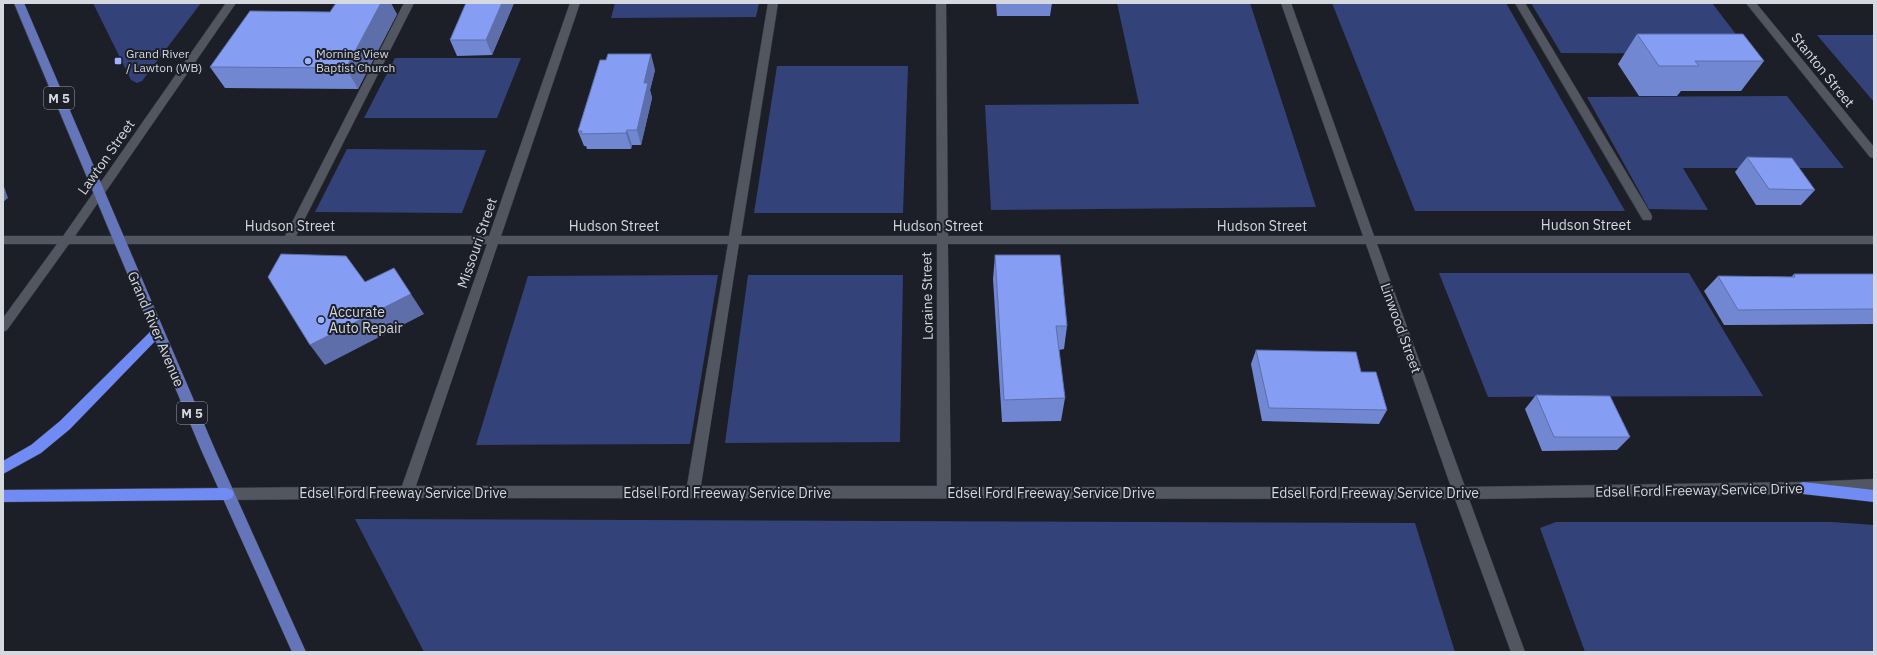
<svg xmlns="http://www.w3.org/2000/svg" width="1877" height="655" font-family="'IBM Plex Sans',sans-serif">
  <rect width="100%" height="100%" fill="#1c1f28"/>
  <g fill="#34427a">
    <path d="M93,3H201L142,81L137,83L131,80Z"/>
    <path d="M615,3H759L756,17L611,18Z"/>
    <path d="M1117,3H1250L1316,207L991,210L985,105L1139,104Z"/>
    <path d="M1332,3H1506L1625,211H1415Z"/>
    <path d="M1531,3H1712L1751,54L1561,53Z"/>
    <path d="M1817,35H1874V102Z"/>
    <path d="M395,58H521L497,118H364Z"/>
    <path d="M777,66H908L903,213H754Z"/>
    <path d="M1787,96L1844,168H1683L1708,210L1649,209L1587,97Z"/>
    <path d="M347,149L486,150L462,213L315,212Z"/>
    <path d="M1439,273H1689L1763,396L1488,397Z"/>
    <path d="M718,275L690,444L476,445L528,276Z"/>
    <path d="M748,275H903L900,442L725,443Z"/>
    <path d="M355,519L1415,523L1455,652H424Z"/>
    <path d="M1556,522H1832L1874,525V652H1585L1540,528Z"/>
  </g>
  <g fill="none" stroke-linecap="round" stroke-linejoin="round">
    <g stroke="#383b42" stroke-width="1">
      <g id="minor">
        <path d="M226,3H236L75,236H285L404,3H414L296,236H489L570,3H580L501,236H729L768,3H778L741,236H937L936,3H946L948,236H1363L1281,3H1291L1374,236H1874V244H1377L1465,487L1803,482L1874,479V491L1803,494L1469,499L1525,652H1511L1455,499L407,498L227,500L222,498L220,494L222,490L227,488L402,486L487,244H69L7,330L3,332V318L57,244H3V236H63ZM498,244H728L687,486H416ZM739,244H937V486H701ZM948,244H1366L1451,487H951Z"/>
        <path d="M1515,3H1525L1651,214L1652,217L1651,220H1643Z"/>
        <path d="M1746,3H1756L1874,147V158L1870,157Z"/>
      </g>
    </g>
    <g stroke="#383b42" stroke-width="1">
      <path id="major" d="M14,3H24L216,452L306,652H292L202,452Z"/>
    </g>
    <g stroke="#383b42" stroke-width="1">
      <g id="highway">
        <path d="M157,327L161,329L163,332L161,335L70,429L41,453L3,474V461L31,445L60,421L153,329Z"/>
        <path d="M1803,482L1874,490V502L1803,494L1798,492L1796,488L1798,484Z"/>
        <path d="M227,488L232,490L234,494L232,498L227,500L3,502V490Z"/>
      </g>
    </g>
    <use href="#minor" fill="#525661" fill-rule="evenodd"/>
    <use href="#major" fill="#6476b9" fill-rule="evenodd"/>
    <use href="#highway" fill="#708bf4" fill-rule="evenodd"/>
  </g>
  <g fill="#7287d1">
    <path d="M466,3H514L492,55L457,56L450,40Z"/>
    <path d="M996,3H1052L1050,16H997Z"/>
    <path d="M397,14L358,89L225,88L210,67Z"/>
    <path d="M1637,34L1764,61L1741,91H1681L1677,96H1639L1618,64Z"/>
    <path d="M655,70L650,90L652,98L641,145H632L631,149H587L586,146H584L578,131Z"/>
    <path d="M1747,157L1815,190L1801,205H1756L1735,172Z"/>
    <path d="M995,255L1067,326L1064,349L1059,350L1065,398L1061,421L1002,422L993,279Z"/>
    <path d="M1794,274H1874V324L1724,325L1704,291L1718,276L1791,277Z"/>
    <path d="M1256,350L1361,372L1387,410L1379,424L1262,421L1251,364Z"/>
    <path d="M1536,395L1630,437L1617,450L1542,451L1525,409Z"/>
  </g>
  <g fill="#5d6eaa">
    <path d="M381,3H391L397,14L358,89L346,68Z"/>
    <path d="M502,3H514L492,55L486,40Z"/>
    <path d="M651,54L655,70L650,90L652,98L641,145L637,130L644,83Z"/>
    <path d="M627,130L632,145L631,149L626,133Z"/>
    <path d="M3,184L8,198L3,202Z"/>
    <path d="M411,294L424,314L325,365L310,345Z"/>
  </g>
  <g fill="#859df3" stroke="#5d6eaa">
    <path d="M336,3H381L346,68L210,67L250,11L330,12Z"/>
    <path d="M466,3H502L486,40H450Z"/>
    <path d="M1637,34H1743L1764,61H1695L1699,66H1659Z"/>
    <path d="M608,54H651L644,83H648L637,130H627L626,133L581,134L582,131H578L600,60H606Z"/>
    <path d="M1747,157L1792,158L1815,190L1769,189Z"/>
    <path d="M281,254L346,256L365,282L394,268L411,294L310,345L268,277Z"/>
    <path d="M995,255H1060L1067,326H1056L1065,398L1004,400Z"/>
    <path d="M1794,274H1874V309L1738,310L1718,276L1795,277Z"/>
    <path d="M1256,350L1356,352L1361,372H1376L1387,410L1269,408Z"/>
    <path d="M1536,395L1610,396L1630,437H1554Z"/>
  </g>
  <g fill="#9db4fd" stroke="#1c1f28" stroke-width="1.5">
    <rect x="114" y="57" width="8" height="8" rx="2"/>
    <circle cx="308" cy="61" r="4"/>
    <circle cx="321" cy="320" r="4"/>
  </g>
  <g text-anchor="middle" stroke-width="4" stroke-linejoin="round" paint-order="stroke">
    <g font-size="12" fill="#d6d8df" stroke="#1c1f28" text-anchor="start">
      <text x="126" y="58">Grand River<tspan x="126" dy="14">/ Lawton (WB)</tspan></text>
      <text x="316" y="58">Morning View<tspan x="316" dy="14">Baptist Church</tspan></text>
    </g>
    <g fill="#1c1f28" stroke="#9ea0a8" stroke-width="1">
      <rect x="44" y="87" width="30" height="22" rx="3"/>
      <rect x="177" y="402" width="30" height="22" rx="3"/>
    </g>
    <g font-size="13" font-weight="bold" fill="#d6d8df">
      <text x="59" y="103">M 5</text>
      <text x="192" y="418">M 5</text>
    </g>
    <g font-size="14" fill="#d6d8df" stroke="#1c1f28">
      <text transform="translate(1823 70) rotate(51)" y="5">Stanton Street</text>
      <text transform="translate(106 157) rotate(-55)" y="5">Lawton Street</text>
      <text x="1586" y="230">Hudson Street</text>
      <text x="290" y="231">Hudson Street</text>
      <text x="614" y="231">Hudson Street</text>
      <text x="938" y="231">Hudson Street</text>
      <text x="1262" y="231">Hudson Street</text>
      <text transform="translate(477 243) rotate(-71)" y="5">Missouri Street</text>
      <text transform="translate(927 296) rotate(-91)" y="5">Loraine Street</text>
      <text transform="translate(1401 328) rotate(70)" y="5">Linwood Street</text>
      <text transform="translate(156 329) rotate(67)" y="5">Grand River Avenue</text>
      <text transform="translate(1699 490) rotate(-1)" y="5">Edsel Ford Freeway Service Drive</text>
      <text x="403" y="498">Edsel Ford Freeway Service Drive</text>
      <text x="727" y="498">Edsel Ford Freeway Service Drive</text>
      <text x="1051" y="498">Edsel Ford Freeway Service Drive</text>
      <text x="1375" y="498">Edsel Ford Freeway Service Drive</text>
    </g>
    <g font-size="14" fill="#d6d8df" stroke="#1c1f28" text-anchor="start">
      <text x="329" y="317">Accurate<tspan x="329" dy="16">Auto Repair</tspan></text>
    </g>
  </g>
  <rect width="1877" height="655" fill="none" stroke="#d6d8df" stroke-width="8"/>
</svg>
